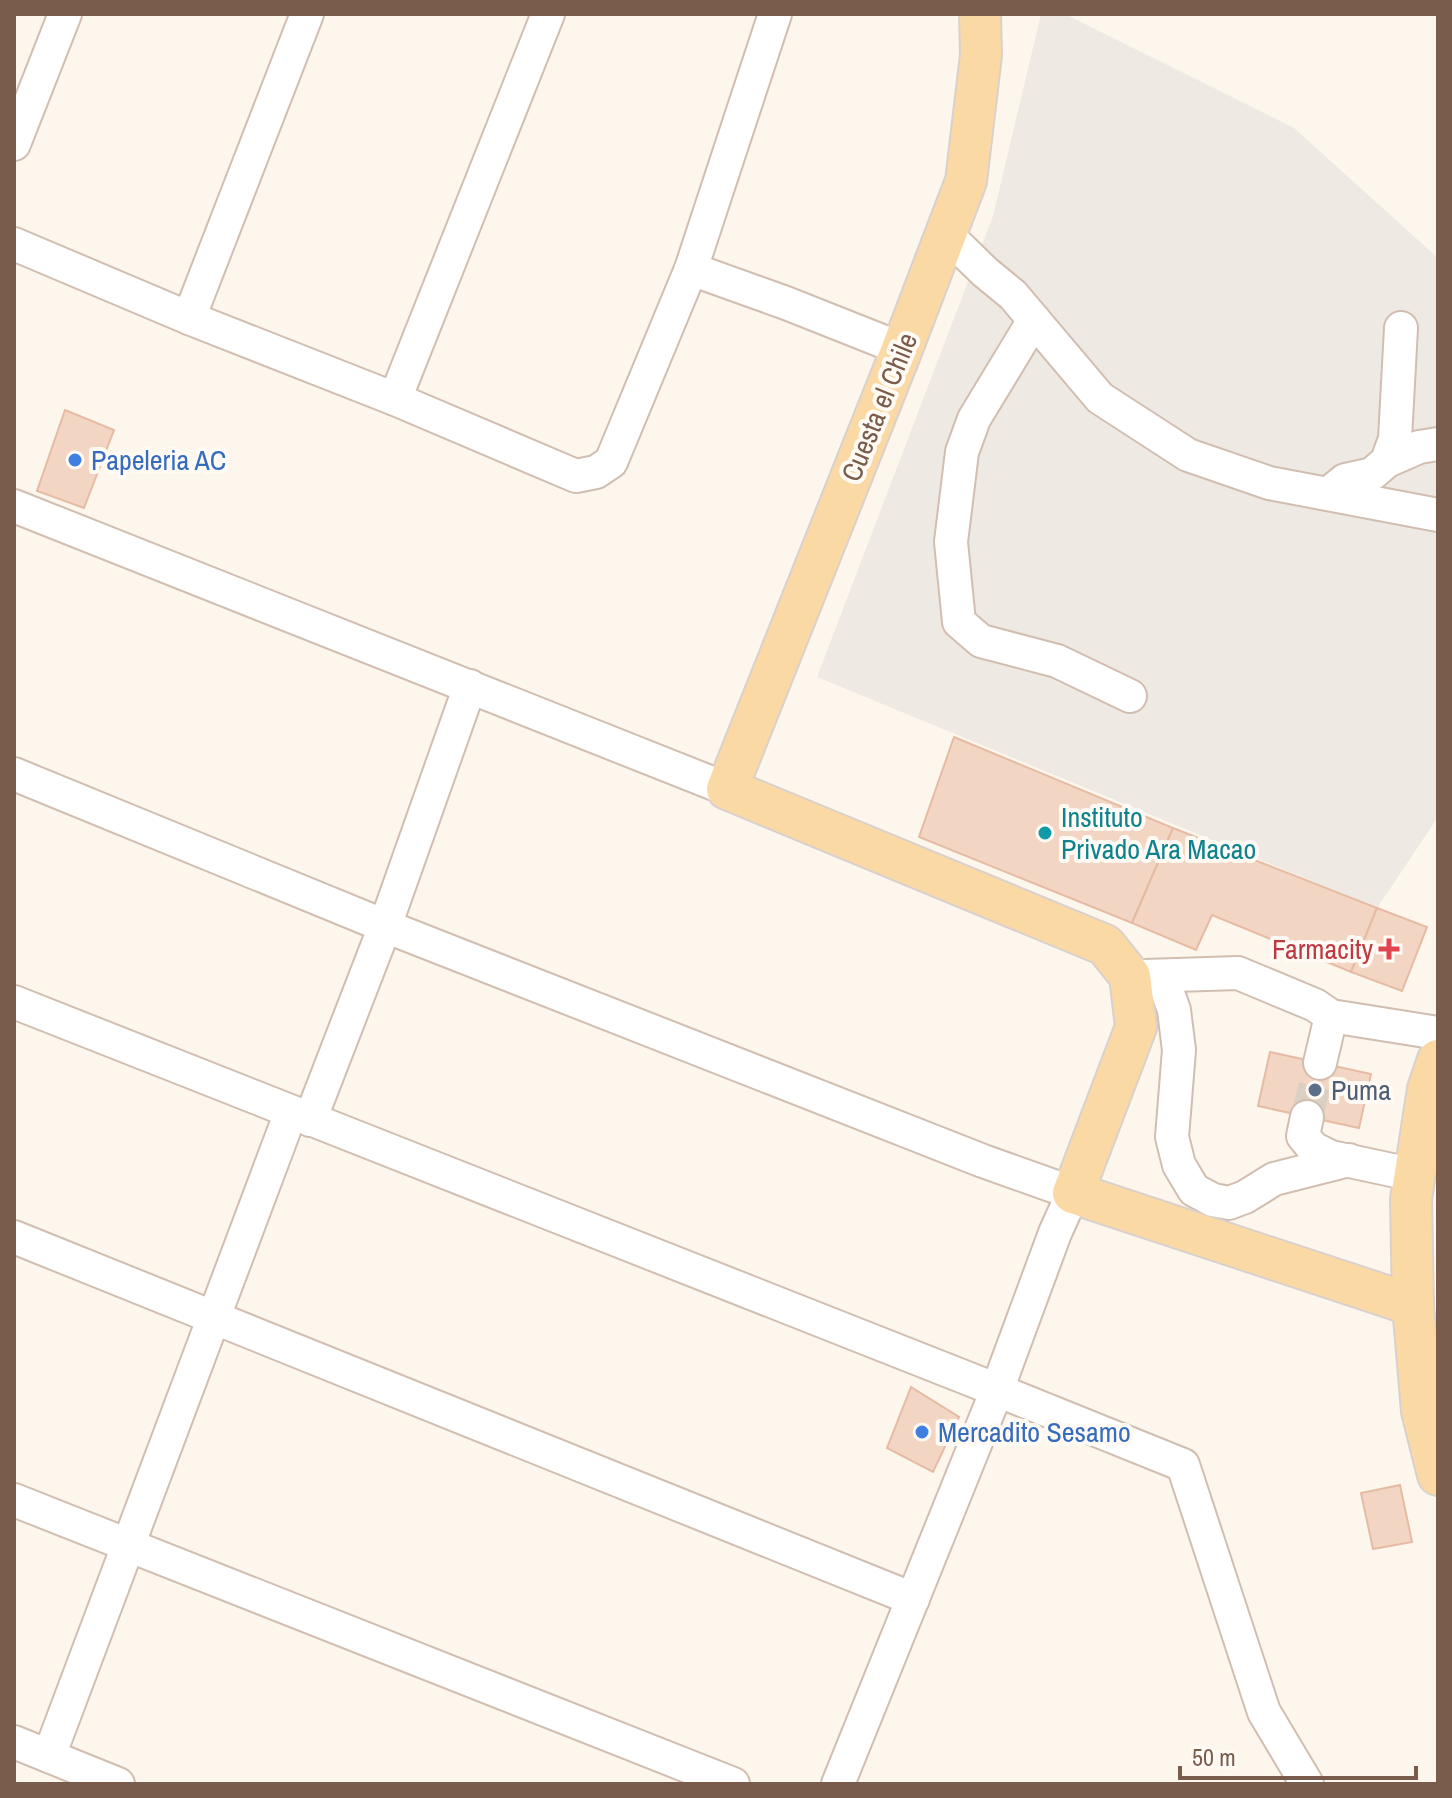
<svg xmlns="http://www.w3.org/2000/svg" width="1452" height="1798" font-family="'Archivo Narrow',sans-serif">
  <rect width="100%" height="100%" fill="#fdf6ec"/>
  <path fill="#efe9e4" d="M1041,14H1065L1294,128L1438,258V817L1377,908L817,677L993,216Z"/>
  <g fill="#f3d5c3" stroke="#e6bba3" stroke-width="2">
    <path d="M65,410L114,430L84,508L37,491Z"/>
    <path d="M954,737L1173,828L1132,923L919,837Z"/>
    <path d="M1173,828L1377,908L1351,972L1212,915L1196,950L1132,923Z"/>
    <path d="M1377,908L1427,927L1402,991L1351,972Z"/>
    <path d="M1270,1052L1371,1074L1359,1128L1258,1106Z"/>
    <path d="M911,1387L959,1417L933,1472L887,1448Z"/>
    <path d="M1400,1485L1412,1542L1373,1549L1361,1493Z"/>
  </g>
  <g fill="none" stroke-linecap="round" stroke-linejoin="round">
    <path stroke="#dcd0c4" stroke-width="32" stroke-dasharray="32 16" stroke-linecap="butt" d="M1307,1117L1320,1063"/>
    <g stroke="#d1beb0" stroke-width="36">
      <g id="minor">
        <path d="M14,144L65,14"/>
        <path d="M946,234L985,272L1013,295L1100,398L1188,455L1269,483L1438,515"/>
        <path d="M14,244L189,318L395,399L576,476L596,472L611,462L691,269L775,14"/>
        <path d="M691,269L786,303L902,349"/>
        <path d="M189,318L307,14"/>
        <path d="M1034,320L974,419L962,452L951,542L959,622L981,641L1057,661L1130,696"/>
        <path d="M395,399L548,14"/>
        <path d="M1387,461L1419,447L1438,444"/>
        <path d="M1328,494L1345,480L1372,474L1387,461L1395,439L1401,328"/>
        <path d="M14,506L727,789"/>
        <path d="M14,774L385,926L983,1161L1073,1193L1055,1233L997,1390L838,1784"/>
        <path d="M1145,976L1238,973L1315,1005L1331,1016L1438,1033"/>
        <path d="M1162,976L1174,1010L1179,1050L1172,1137L1179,1165L1194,1190L1213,1200L1229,1203L1245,1197L1274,1179L1349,1160"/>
        <path d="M14,1002L997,1390L1183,1465L1264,1712L1307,1784"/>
        <path d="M1320,1063L1331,1016"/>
        <path d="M1307,1117L1303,1136L1313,1148L1331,1157L1415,1175"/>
        <path d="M310,1120L385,926L470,686"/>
        <path d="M14,1237L913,1599"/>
        <path d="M14,1500L733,1784"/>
        <path d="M14,1742L118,1784"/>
        <path d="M49,1756L291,1112"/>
      </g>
    </g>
    <g stroke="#dad1cd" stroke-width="44">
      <g id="major">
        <path d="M980,14L981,55L966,181L902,349L727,789L1105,945L1130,976L1136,1027L1073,1193L1413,1305"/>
        <path d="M1438,1060L1428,1089L1411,1199L1413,1305L1422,1411L1438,1475"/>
      </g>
    </g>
    <use href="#minor" stroke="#fff" stroke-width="32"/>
    <use href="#major" stroke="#fbd9a5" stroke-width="40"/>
  </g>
  <g fill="#3f7fe0" stroke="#fffaf3" stroke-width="3">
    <circle cx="75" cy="460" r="8"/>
    <circle cx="922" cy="1432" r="8"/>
  </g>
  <circle fill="#0f9aa8" stroke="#fffaf3" stroke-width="3" cx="1045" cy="833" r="8"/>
  <path fill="#e0444e" stroke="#fffaf3" stroke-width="3" d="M1385 937h8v8h8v8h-8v8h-8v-8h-8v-8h8z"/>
  <circle fill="#5c6f8a" stroke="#fffaf3" stroke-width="3" cx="1315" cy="1090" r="8"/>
  <g text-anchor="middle" stroke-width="8" stroke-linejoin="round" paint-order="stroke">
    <g font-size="28" fill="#7a5c4d" stroke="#fffaf3">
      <text transform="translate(879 407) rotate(-68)" y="10">Cuesta el Chile</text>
    </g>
    <g font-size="28" fill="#366cbe" stroke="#fffaf3" text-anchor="start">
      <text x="91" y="470">Papeleria AC</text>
      <text x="938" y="1442">Mercadito Sesamo</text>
    </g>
    <g font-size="28" fill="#0d838f" stroke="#fffaf3" text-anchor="start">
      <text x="1061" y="827">Instituto<tspan x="1061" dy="32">Privado Ara Macao</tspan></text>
    </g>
    <g font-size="28" fill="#be3a42" stroke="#fffaf3" text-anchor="end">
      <text x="1373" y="959">Farmacity</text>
    </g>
    <g font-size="28" fill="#4e5e75" stroke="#fffaf3" text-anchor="start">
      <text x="1331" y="1100">Puma</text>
    </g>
  </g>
  <rect width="1452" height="1798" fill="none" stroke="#7a5c4d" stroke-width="32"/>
  <path d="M1180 1766v12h236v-12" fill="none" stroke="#7a5c4d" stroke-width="4"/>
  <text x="1192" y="1766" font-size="24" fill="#7a5c4d" stroke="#fffaf3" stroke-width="6" paint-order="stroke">50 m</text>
</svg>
